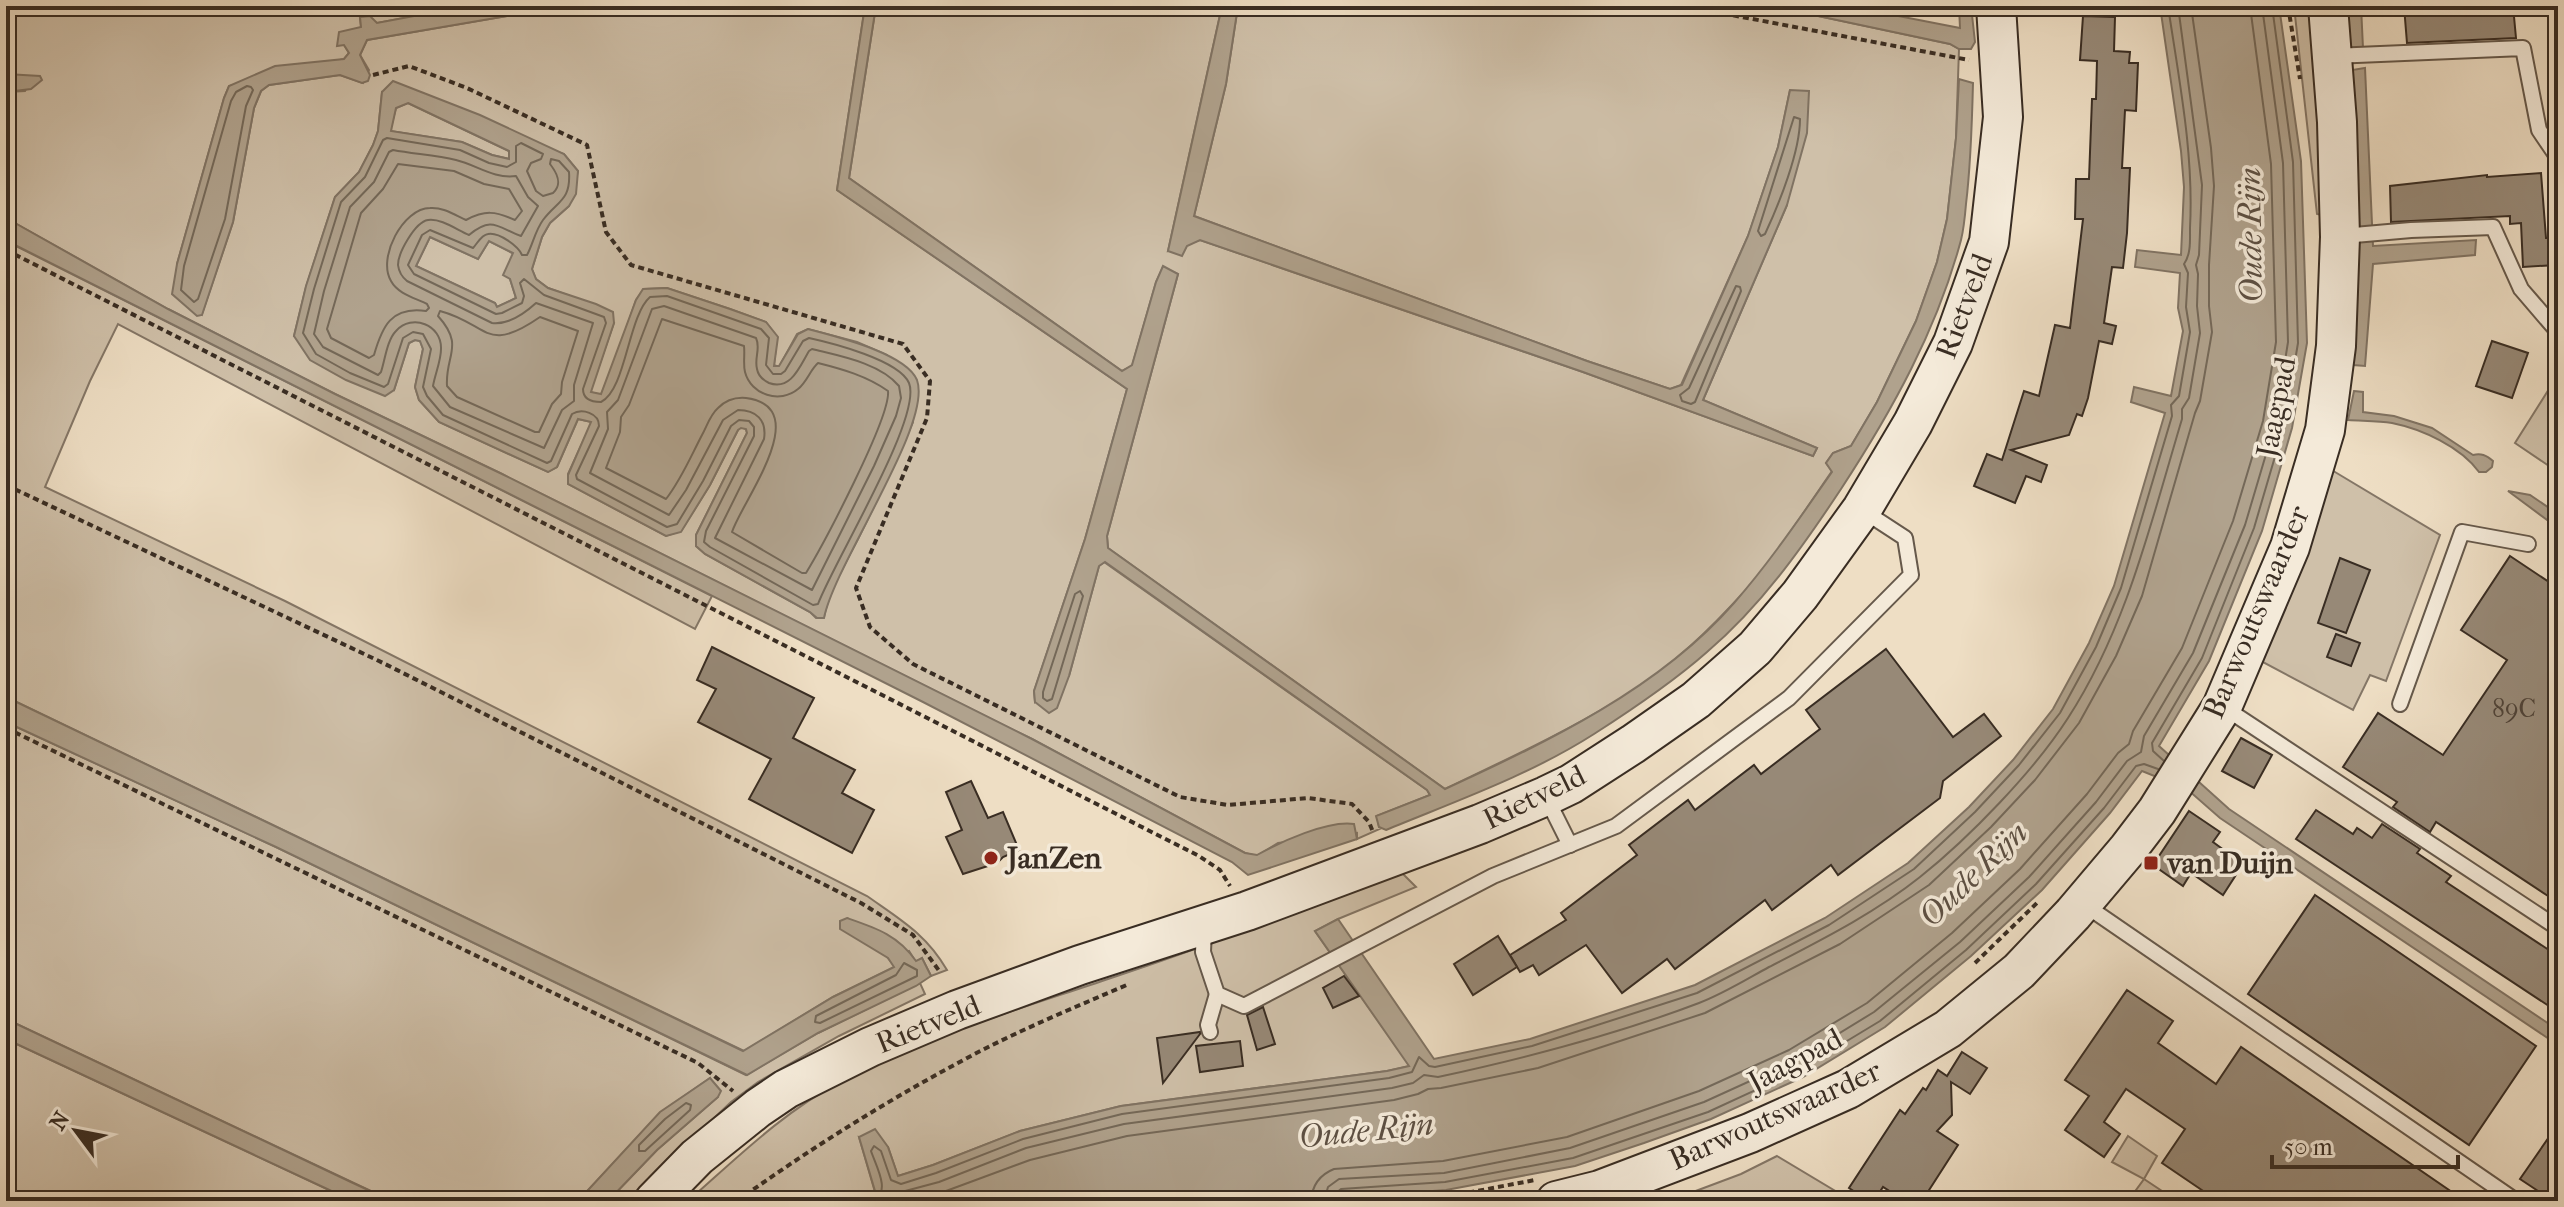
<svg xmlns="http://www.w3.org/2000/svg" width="2564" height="1207" font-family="'IM FELL French Canon',serif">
  <rect width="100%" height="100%" fill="#eedec4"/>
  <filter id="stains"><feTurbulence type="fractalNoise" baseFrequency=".0025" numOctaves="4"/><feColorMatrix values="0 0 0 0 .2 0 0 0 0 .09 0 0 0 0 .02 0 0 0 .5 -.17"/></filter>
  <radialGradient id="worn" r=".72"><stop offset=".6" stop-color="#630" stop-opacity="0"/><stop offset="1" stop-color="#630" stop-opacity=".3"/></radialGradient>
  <g fill="#cfc0a9" stroke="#847666" stroke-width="2" fill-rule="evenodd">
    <path d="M6,6H468L377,23L372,20L360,18L361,27L344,45L349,53L344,59L229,86L224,98L177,264L202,314L233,222L254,108L261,91L269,85L340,75L363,83L369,70L360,55L367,40L565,6H865L837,190L1127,389L1085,539L1034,691L1035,702L1069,676L1099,566L1104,562L1427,790L1430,795L1377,816L1379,827L1382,828L1357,839V833L1278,843L1257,856L1245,853L1032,739L502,474L335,394L168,309L6,218V92L25,91L32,77L6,74ZM382,92L564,154L578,171L569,206L550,223L542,237L532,269L536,279L548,288L570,296L614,323L590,392L601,395L617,355L636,300L644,289L667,288L730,309L766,322L777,337L774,365L779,367L797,334L808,329L857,342L887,355L913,422C896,461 878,499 859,537C846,563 830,588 824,617L816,618L810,612L705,554L696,546V535L747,433L746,429L741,427L738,430L710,485L681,531L666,536L568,484V474L592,422L578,419L557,467L548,472L439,422L419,400L415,387L423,349L420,341L415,340L409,343L394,390L294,336L306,287L335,197L359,172L373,145L378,131Z"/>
    <path d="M876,6H1222L1168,251L1200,240L1583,372L1813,456L1817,448L1703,400L1787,205L1790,90L1778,147L1748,236L1681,385L1670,389L1587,361L1194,216L1226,84L1238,6H1771L1950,44L1959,49L1956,138L1947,219L1937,262L1916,321L1877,402L1851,446L1833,453L1826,463L1832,471C1800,517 1770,567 1730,607C1700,639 1661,674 1623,697C1566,732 1505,760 1445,789L1108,548L1107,536L1178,274L1163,267L1156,282L1132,366L1122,371L849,178Z"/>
    <path d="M2294,6H2319L2326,216L2317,214Z"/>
    <path d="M408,103L509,151L510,159L492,155L462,142L390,131L396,108Z"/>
    <path d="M430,237L478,259L489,241L514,254L510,279L516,298L497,307L495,303L416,266Z"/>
    <path d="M6,241L712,596L695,629L118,324L90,381L45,487L285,601L867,896C901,920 926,934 947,970L931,976L922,958L916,962L909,951L888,958L895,967L833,997L744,1051L6,697Z"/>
    <path d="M2554,381L2558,384V472L2515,443Z"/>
    <path d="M2330,469L2440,535L2386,681L2370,675L2353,710L2259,660Z"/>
    <path d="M6,722L276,847L746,1075L818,1033L920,983L925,994L839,1036L758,1082L731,1102L626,1201H608L657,1150L718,1097L710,1078L660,1113L578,1201H392L6,1019Z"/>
    <path d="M1402,873L1416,887L1338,919L1315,931L1410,1066L1387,1071L1121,1106L1020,1131L933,1165L898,1176L888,1147L859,1137L875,1192L856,1201H688C736,1159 783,1112 840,1082C926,1036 1020,1009 1111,978C1209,946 1305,908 1402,873Z"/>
    <path d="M6,1039L344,1197L343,1201H6Z"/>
    <path d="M2128,1136L2157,1156L2144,1179L2177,1201H2128L2144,1179L2112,1162Z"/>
    <path d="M1777,1156L1852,1201H1669L1741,1174Z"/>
  </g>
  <g fill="#b0a28d" stroke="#807363" stroke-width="2" fill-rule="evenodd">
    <path d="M468,6H565L367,40L360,55L370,75L368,81L362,83L340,75L269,85L261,91L254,108L233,222L202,315L197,316L172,294L177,264L224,98L229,86L275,66L344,59L349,53L344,45L337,46L339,32L361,27L360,17L370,16L377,23Z"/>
    <path d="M865,6H876L849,178L1122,371L1132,365L1156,282L1163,266L1178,274L1107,536L1108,548L1445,789C1547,742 1659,689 1734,603C1770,562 1801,516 1832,472L1826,463L1833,453L1851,446L1877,402L1916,321L1937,262L1947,219L1956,138L1959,79L1973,83C1972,124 1971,163 1966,204C1965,216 1964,228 1961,240C1937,330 1892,411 1841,489C1802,548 1761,606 1707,652C1672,683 1633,709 1594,734C1530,775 1456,801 1386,830L1379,827L1376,816L1430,795L1427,790L1105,562L1099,566L1069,676L1057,708L1049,713L1035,702L1034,691L1085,539L1127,389L837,190Z"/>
    <path d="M1222,6H1238L1226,84L1194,216L1587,361L1670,389L1682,385L1748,236L1778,147L1790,90L1809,91L1807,133L1787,205L1703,400L1817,448L1813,456L1583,372L1200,240L1187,246L1182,256L1168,251Z"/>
    <path d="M1771,6H1847L1960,28L1959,6H1971L1975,42L1971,49H1959L1950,44Z"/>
    <path d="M2160,6H2279L2301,161L2307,343L2292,428L2262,531L2209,661L2159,746L2229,809L2558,1030V1045L2220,818L2187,789L2142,771L2110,813L2042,890L1971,956L1885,1027L1803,1077L1711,1119L1644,1143L1575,1166L1446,1190L1298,1201H856L875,1191L859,1137L875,1129L888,1147L898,1176L933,1165L1020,1131L1121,1106L1387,1071L1409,1066L1315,931L1338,919L1434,1059L1530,1039L1695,985L1825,918L1908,863L1969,807L2013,760L2053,709L2089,643L2114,586L2165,413L2131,402L2134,387L2171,396L2183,331L2178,308L2180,273L2135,267L2137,250L2181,255L2184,187L2181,151Z"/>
    <path d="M2347,6H2361L2363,48L2350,49Z"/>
    <path d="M2365,68L2373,246L2476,240L2475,255L2373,264L2365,366L2353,365L2358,249L2352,70Z"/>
    <path d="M6,74L40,76L42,80L31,89L6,92Z"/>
    <path d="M393,81L480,115L564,154L578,171L576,194L569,206L550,223L542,237L532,269L536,279L548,288L596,304L613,312L614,323L591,392L601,394L636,300L643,289L667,288L730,309L766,322L778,337L774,366H779L798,334L808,329C834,336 906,353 917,380C933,424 835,563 824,618H817L810,612L705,554L696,546V535L747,433L746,429L741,428L738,430L710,485L681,532L666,536L568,484V475L591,422L578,419L557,467L548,472L439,422L419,400L415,387L423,349L420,341L415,340L409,343L394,390L385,396L346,380L310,360L294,336L306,286L335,197L359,172L373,145L378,131L382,92ZM408,103L509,151V159L492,155L462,142L391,131L396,108ZM430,237L478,259L489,241L513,253L503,275L510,279L516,298L497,307L495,303L416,266Z"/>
    <path d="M6,218L168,309L335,394L502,474L1032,739L1245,853L1257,855C1280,842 1328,820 1354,824L1357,839L1248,875L1232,862L923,702L7,241Z"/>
    <path d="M2354,391L2363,392V412L2394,416L2432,428L2473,455C2481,453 2486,455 2493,461L2492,467L2486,472H2479C2461,447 2422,429 2392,423C2378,421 2362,421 2348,420Z"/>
    <path d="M2508,491L2530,495L2558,514V528Z"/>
    <path d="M6,697L743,1051L833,997L894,967L888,958L840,929V921L847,918C876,928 898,935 916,961L922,958L931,976L916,986L818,1033L747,1075L276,847L6,722Z"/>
    <path d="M6,1019L353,1183L392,1201H353L6,1039Z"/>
    <path d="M710,1078L721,1091L718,1097L657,1150L608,1201H578L660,1112Z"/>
  </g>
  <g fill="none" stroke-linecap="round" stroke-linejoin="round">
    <g stroke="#746858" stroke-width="2">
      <path d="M247,86L251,87L253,90L246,106L225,219L198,299L194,302L181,290L184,266L231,101L236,92Z"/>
      <path d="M1794,117L1800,119C1800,152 1779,204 1765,234L1761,236L1758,231Z"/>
      <path d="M387,138L460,150L489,163L507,167L516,162V146L521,143L543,154L541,159L531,163L527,171L536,191L543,196L553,193C563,184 557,173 550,164L551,159L559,161L569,172C571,201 557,201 543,220C535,231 533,244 527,255H522C518,246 499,232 488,234C481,235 477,244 473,248L430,230L422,235L408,265L414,274L496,314L502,313L522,303L524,296L520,283L524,279L544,295L604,317L606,323L583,389C583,400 592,402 601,402C626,390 628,316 650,297L667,296L761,329L769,338L766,365L773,374H781L785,371L803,341L809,338C832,343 899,360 909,383C923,417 833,563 818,604L813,605L710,547L704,542L706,531L754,436V427L749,421L739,420L731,426L703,481L677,524L667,527L577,479L576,475L599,426C599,413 582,408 572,414L551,461L547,463L443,415L427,396L423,387L431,349L423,334L413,332L403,338L388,384L384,387L350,373L316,354L303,333L314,289L341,202L365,177L383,140Z"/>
      <path d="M393,150C414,154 436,155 456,160C477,165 493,179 516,176L528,197L538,206L521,236C497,227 492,216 469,235C457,230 441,218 428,220C415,222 398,253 398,265C399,273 402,277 407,281L492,323C509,325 524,314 536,303L593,323L574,385V401L562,410L544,448L450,407L433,386C435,374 441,361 441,349C442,325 412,313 396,331C387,340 385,360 381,372L378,375L323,347L314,334L324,291L350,207L374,182L389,152Z"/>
      <path d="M398,164L454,171L484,184L509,189L522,211L515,220C495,211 485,210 466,220C455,215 443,207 430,208C403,208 377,258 391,281C398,294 415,298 427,304L429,308L426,311C391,306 382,327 374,355L369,358L331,338L327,329L361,213L383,189Z"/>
      <path d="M1736,286L1740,287L1741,291L1695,402L1691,404L1682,401L1680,395L1689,388Z"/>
      <path d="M664,306L756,338C761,348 754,358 757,369C758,375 763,380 769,383C791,391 800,366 809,351L812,349C840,356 880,363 899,386L901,398L896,416L874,466L812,590L715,538L764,439C767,420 756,410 738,410L723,420L686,490L669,515L590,473L608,429L607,412L618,400L652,309Z"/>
      <path d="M440,311C489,324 485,355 540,317L578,331L562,382L561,394L552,404L539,432H535L457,397L447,386C445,355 465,346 438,316Z"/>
      <path d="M662,319L744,346C745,355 743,364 745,372C751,395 780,404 798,389C807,382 810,370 818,363C842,369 867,376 888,391C891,417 823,545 806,573H802L732,532C742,501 816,407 746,398C735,397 725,401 718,408C710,415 707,426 702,435C691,456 681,480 666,499L606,468L620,432L621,417L629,405Z"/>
      <path d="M1080,591L1083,596L1052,699L1047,701L1043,698V692L1075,594Z"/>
      <path d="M2164,761L2153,751L2152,743L2202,658L2254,528L2284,426L2298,343L2293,162L2272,6"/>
      <path d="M904,963L917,970V976L820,1023L815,1022L816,1016L896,975Z"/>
      <path d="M686,1103L691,1105L690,1110L645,1151H639V1145L665,1119Z"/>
      <path d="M874,1201C891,1191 876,1166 871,1151L874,1146L881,1151L891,1180L901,1184L936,1173L1023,1139L1122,1114L1389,1078L1412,1072L1419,1057L1429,1066L1435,1067L1532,1046L1697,993L1829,925L1914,869L1975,812L2019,765L2060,713L2096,647L2121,588L2172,416L2171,405L2179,396L2190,332L2186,307L2188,273L2184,264C2191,254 2190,241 2190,228C2194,154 2179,80 2168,6"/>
      <path d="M890,1201L894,1194L939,1182L1026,1148L1124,1124L1392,1088L1413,1083L1424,1075L1438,1077C1526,1058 1615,1035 1699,1003C1723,994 1747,979 1769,967C1821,940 1875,913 1920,877C1969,838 2034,771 2068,718C2127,627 2151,522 2182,419V409L2189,398L2200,333L2197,306L2198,274L2196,265L2199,255L2202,185L2178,6"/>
      <path d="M919,1201L1030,1160L1127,1136L1394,1100L1418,1094L1428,1089L1441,1088L1538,1068L1705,1013L1840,944L1929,885L1991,827L2035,780L2079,723L2116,656L2142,596L2195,413L2200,401L2212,332L2209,306V265L2214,186L2211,148L2191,6"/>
      <path d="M1311,1201C1312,1185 1319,1175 1334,1169L1443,1161L1567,1137L1699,1091L1789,1050L1867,1003L1952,933L2020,869L2087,794L2118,753L2129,744L2133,731L2182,648L2233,521L2263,421L2276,342L2271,164L2250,6"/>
      <path d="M1324,1201L1328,1187L1339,1179L1444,1173L1570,1148L1704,1102L1794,1061L1874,1012L1960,942L2029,877L2096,802L2127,761L2141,752L2144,736L2193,653L2245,525L2275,424L2288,342L2283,163L2262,6"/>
      <path d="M1334,1201L1335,1194L1341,1189L1445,1182L1573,1158L1708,1112L1799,1070L1880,1021L1966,950L2036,884L2104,808L2136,766L2144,764L2158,769"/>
    </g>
  </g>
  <g fill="#978977" stroke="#392d23" stroke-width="2">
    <path d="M2404,6H2513L2516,38L2407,43Z"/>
    <path d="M2083,16L2115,17L2114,51L2130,52L2129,63H2138L2136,111L2125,110L2122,168H2130L2127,233L2123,268L2112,267L2104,323L2116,326L2112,344L2099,341L2088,398L2082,416L2077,414L2069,435L2011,450L2047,465L2041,482L2026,476L2015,503L1974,486L1987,454L2002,460L2024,391L2039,396L2055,325L2070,328L2083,219H2075L2076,179H2089L2092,99H2096L2097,61L2080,60Z"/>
    <path d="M2541,173L2546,238H2555L2556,265L2523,267L2521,223L2510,224V216L2391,222L2390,186L2487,175V177Z"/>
    <path d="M2492,341L2528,353L2512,398L2476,386Z"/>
    <path d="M2510,556L2558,588V882L2548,896L2436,822L2430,832L2393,807L2397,802L2343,767L2378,713L2443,755L2507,660L2461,630Z"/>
    <path d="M2340,558L2370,570L2346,633L2318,623Z"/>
    <path d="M2336,634L2360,643L2351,666L2327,657Z"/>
    <path d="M712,647L814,698L793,738L855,770L842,793L874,810L852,853L749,799L771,759L698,722L716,689L697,680Z"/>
    <path d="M1886,649L1953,737L1984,714L2001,736L1943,781L1940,798L1838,875L1831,865L1772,910L1765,900L1675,969L1667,959L1622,993L1586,945L1539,975L1533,965L1520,972L1510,955L1566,920L1561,913L1637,855L1629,845L1688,800L1695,810L1754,765L1761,774L1820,729L1806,710Z"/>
    <path d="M2241,738L2272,755L2254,788L2222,771Z"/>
    <path d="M971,781L988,818L1003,812L1019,850L1003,857L997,863L963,874L946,837L962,830L946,792Z"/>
    <path d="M2316,810L2353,834L2357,828L2372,838L2382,824L2420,849L2417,853L2451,876L2446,882L2558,956V1012L2296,839Z"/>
    <path d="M2189,811L2220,832L2213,842L2243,864L2223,895L2191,873L2183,886L2153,865Z"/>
    <path d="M2315,895L2536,1046L2469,1145L2248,994Z"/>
    <path d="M1498,936L1517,967L1473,995L1454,964Z"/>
    <path d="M1344,976L1359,996L1333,1008L1323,988Z"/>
    <path d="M2127,990L2173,1021L2158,1043L2216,1084L2241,1047L2465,1201H2218L2162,1163L2185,1129L2126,1089L2104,1122L2120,1134L2104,1157L2065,1130L2089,1096L2065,1080Z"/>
    <path d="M1263,1007L1275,1044L1257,1050L1247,1015Z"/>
    <path d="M1200,1032V1034L1163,1083L1157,1038Z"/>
    <path d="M1240,1041L1243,1066L1200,1072L1196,1046Z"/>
    <path d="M1962,1052L1987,1068L1970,1094L1951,1082L1952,1115L1937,1131L1958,1145L1922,1201H1905L1883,1187L1874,1201H1869L1849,1188L1900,1110L1905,1114L1923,1088L1926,1090L1938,1070L1947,1076Z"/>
    <path d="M2558,1124V1201H2553L2520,1179Z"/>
  </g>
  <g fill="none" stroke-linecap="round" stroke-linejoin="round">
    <g stroke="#66594b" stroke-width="18">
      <g id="lane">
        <path d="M2333,56L2523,48L2539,130L2558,158"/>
        <path d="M2343,236L2411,230L2493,227L2521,289L2558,332"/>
        <path d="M2400,704L2462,532L2528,544"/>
        <path d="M2225,708L2558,928"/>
        <path d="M1547,799L1570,845"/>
        <path d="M2085,905L2516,1201"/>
        <path d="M1204,929L1203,952L1217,994L1244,1006L1493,876L1616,826L1789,698L1911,575L1905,538L1862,510"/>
        <path d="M1210,1032L1208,1025L1217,994"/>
      </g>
    </g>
    <g stroke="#392d23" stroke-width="42">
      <g id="secondary">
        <path d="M654,1201L697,1157L758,1108L786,1089L870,1047L957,1010L1080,965L1247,911L1480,824L1546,796L1571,784L1633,744L1696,700L1755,648L1800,595L1862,509L1913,423L1953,343L1989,242L2003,117L1996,6"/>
        <path d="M1556,1201L1600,1190L1750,1133L1848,1089L1948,1029L2019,971L2073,914L2128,849L2157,811L2222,707L2290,547L2325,430L2336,346L2340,237L2337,122L2328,6"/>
      </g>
    </g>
    <g stroke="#392d23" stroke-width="4" stroke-dasharray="6 4" stroke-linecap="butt">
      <path d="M1684,6L1969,60"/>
      <path d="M2288,6L2300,79"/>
      <path d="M373,75L409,66L467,88L587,145L606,232L631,265L903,344L930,381L927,418L856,588L870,627L913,664L1180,797L1228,805L1308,798L1352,804L1369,822L1373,832"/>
      <path d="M6,250L1199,856L1220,870L1230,886"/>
      <path d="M6,485L379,661L861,903L913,935L940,972"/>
      <path d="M6,728L698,1063L733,1091"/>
      <path d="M1975,963L2038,902"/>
      <path d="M737,1201C807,1151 880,1105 956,1064C1012,1033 1071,1009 1129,984"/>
      <path d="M1369,1201L1445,1197L1535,1180"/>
    </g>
    <use href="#lane" stroke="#f4ead9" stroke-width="14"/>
    <use href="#secondary" stroke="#f4ead9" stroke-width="38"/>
  </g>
  <g fill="#8f2418" stroke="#f4ead9" stroke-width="3">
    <circle cx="991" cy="858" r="8"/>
    <rect x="2143" y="855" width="16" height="16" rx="4"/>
  </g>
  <g text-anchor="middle" stroke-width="7" stroke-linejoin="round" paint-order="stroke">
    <g font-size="26" fill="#504438">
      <text x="2514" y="717">89C</text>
    </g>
    <g font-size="30" fill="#392d23" stroke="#f4ead9">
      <text transform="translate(1964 306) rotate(-69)" y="10">Rietveld</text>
      <text transform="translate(2276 407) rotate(-79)" y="10">Jaagpad</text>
      <text transform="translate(2256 612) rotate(-67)" y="10">Barwoutswaarder</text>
      <text transform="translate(1534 797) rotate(-26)" y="10">Rietveld</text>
      <text transform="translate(928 1024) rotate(-22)" y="10">Rietveld</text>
      <text transform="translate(1795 1060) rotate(-28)" y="10">Jaagpad</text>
      <text transform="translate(1775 1115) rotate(-24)" y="10">Barwoutswaarder</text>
    </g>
    <g font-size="30" font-weight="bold" fill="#392d23" stroke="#f4ead9" text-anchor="start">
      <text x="1007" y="868">JanZen</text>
      <text x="2167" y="873">van Duijn</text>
    </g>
    <g font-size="32" font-style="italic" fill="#5d5043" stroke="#f4ead9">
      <text transform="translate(2250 235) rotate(-91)" y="11">Oude Rijn</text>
      <text transform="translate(1973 874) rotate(-44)" y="11">Oude Rijn</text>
      <text transform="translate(1366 1130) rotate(-6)" y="11">Oude Rijn</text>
    </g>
  </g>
  <rect width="2564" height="1207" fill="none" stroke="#eedec4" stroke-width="32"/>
  <rect x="8" y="8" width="2548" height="1191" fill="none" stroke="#392d23" stroke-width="4"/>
  <rect x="16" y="16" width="2532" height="1175" fill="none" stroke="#392d23" stroke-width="2"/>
  <g transform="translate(76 1131) rotate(302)" stroke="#f4ead9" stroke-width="6" paint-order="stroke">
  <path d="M0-6L14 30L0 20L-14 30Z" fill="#392d23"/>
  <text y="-12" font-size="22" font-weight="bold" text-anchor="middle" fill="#392d23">N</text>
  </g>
  <path d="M2272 1155v12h186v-12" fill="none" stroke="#392d23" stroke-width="4"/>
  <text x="2284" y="1155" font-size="24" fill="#392d23" stroke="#f4ead9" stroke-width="6" paint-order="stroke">50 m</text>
  <rect width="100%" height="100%" filter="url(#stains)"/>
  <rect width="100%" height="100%" fill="url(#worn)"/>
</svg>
